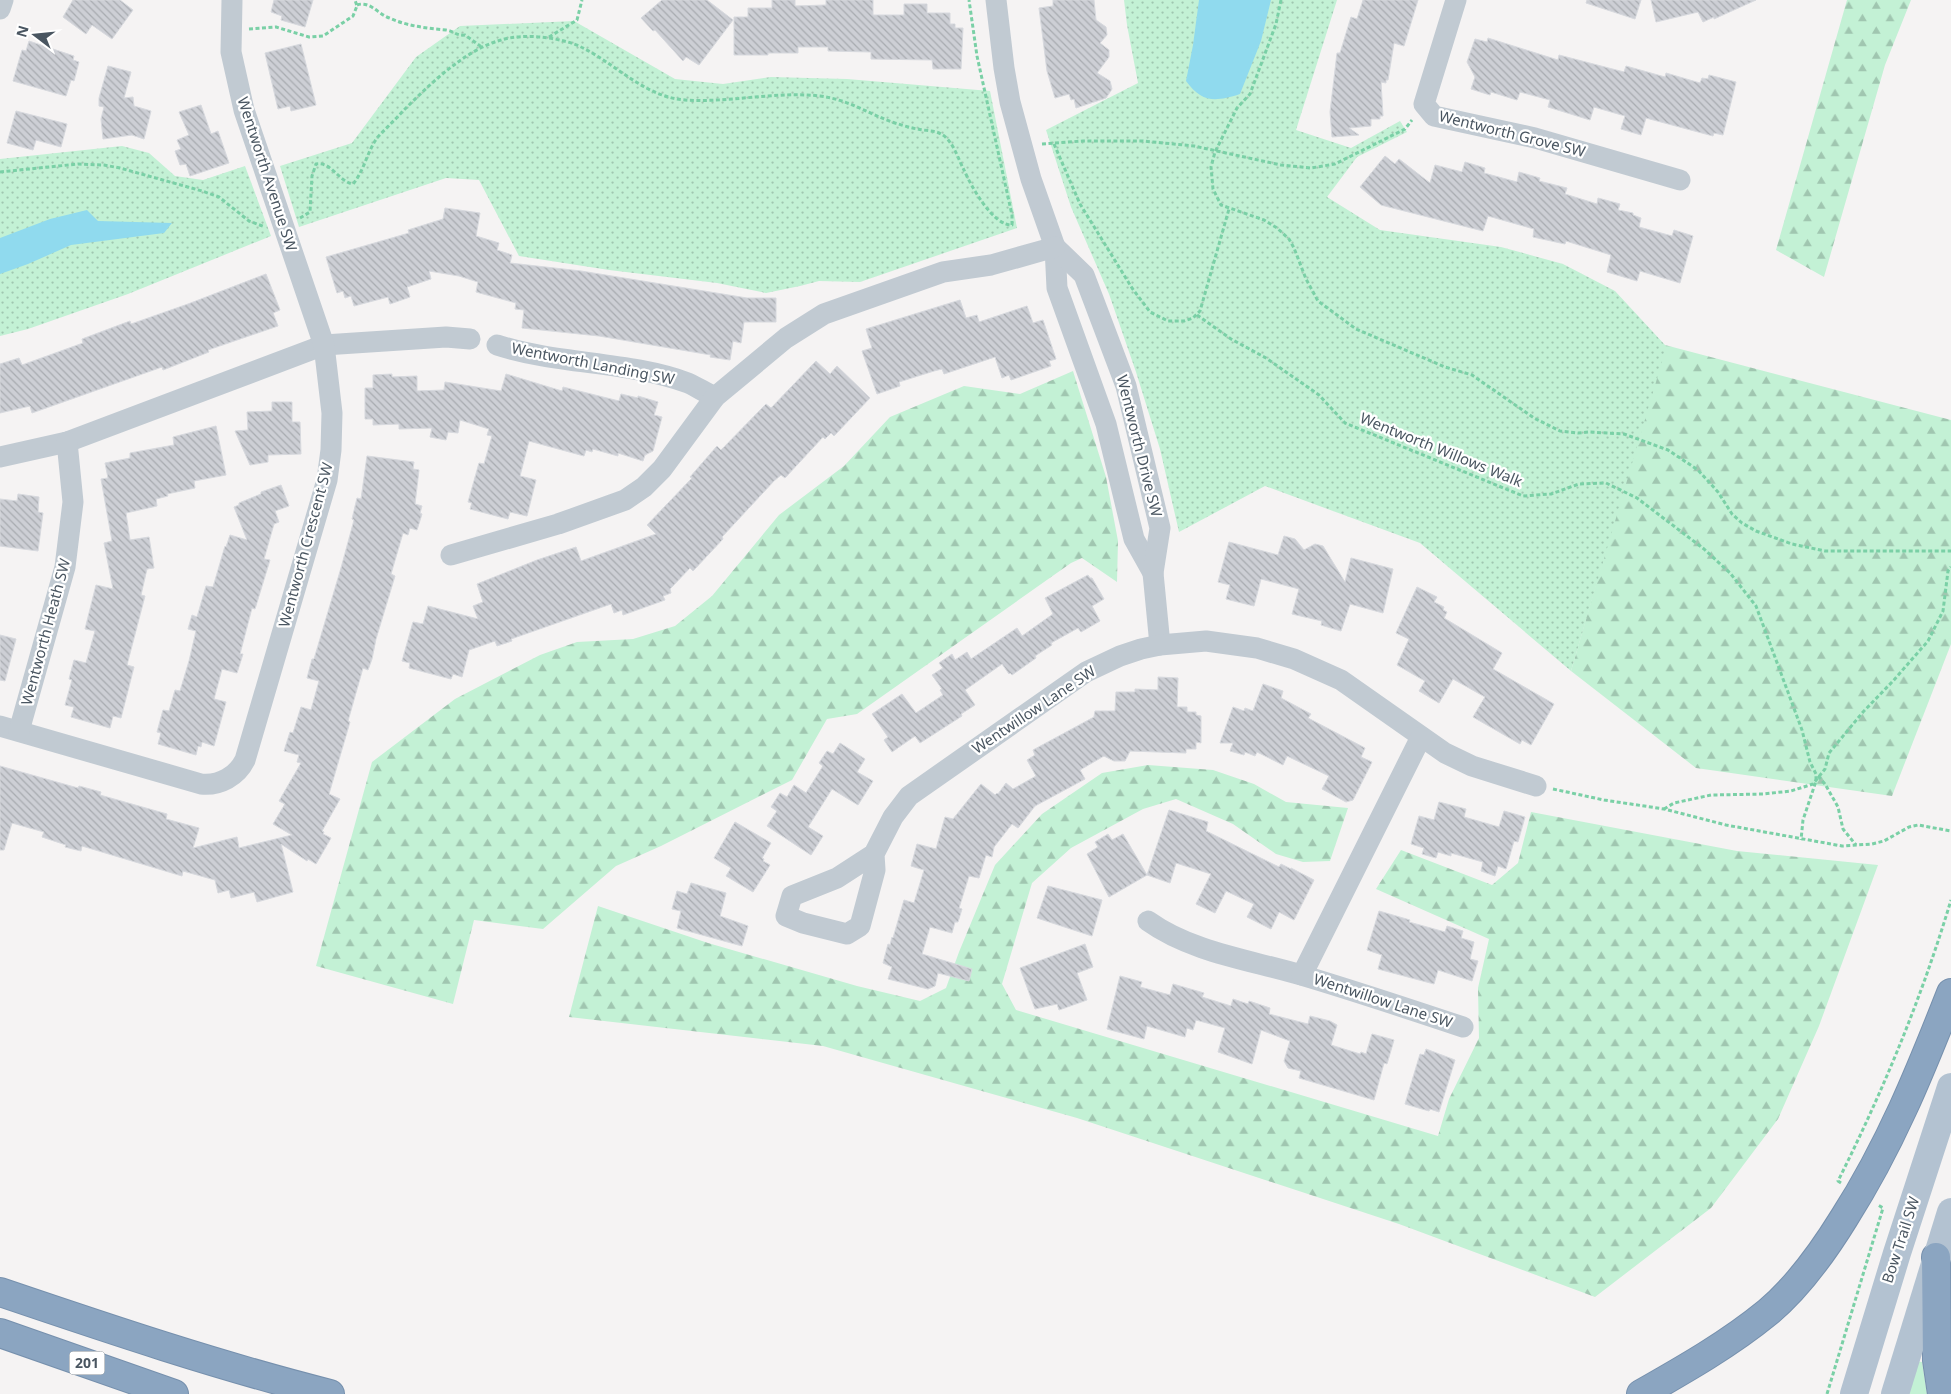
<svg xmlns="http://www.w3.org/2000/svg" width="1951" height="1394" font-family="'Noto Sans',sans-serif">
  <defs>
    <pattern id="forest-firs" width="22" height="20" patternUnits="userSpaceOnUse" patternTransform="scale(1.25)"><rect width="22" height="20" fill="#c3f1d5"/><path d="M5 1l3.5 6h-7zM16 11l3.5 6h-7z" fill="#a0c6b0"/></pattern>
    <pattern id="park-dots" width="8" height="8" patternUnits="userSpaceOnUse" patternTransform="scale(1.25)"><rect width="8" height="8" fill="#c3f1d5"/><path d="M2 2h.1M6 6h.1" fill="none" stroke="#a0c6b0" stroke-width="1.8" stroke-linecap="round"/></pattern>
    <pattern id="building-back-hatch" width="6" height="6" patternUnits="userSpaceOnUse" patternTransform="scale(1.25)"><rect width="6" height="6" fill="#cdcfd5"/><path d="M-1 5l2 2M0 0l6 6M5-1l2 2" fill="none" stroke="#a8abb0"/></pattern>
  </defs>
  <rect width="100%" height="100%" fill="#f5f3f3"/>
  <path fill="#c3f1d5" d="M1914,1361L1922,1362L1927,1394H1904Z"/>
  <g fill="url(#forest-firs)">
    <path d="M1847,0H1911L1885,65L1824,277L1776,250Z"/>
    <path d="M1665,345L1951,420V644L1892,796L1696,768L1571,671Z"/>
    <path d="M1073,371L1106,477L1118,541L1117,582L1082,558L1071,563L857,714L827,719L792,780L661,846L616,866L543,929L474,920L453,1004L316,966L372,762L455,699L540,655L577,642L633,639L675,626L712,596L779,515L844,466L890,417L964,386L1020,394Z"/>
    <path d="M1148,765L1213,770L1254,784L1286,802L1348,808L1330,861L1303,862L1276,854L1233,824L1176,799L1143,809L1071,848L1032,883L1002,984L1016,1010L1438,1136L1449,1099L1479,1038L1478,988L1489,939L1376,889L1401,850L1492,885L1518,863L1531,812L1737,851L1878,865L1819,1026L1778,1119L1711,1208L1595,1297L1399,1224L1077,1118L823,1046L569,1017L598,906L708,943L857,986L920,1001L946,988L959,952L995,865L1042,814L1102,773Z"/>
  </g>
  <g fill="url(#park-dots)">
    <path d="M1124,0H1337L1296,130L1351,148L1400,121L1407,132L1357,157L1327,197L1380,230L1501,247L1563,264L1615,291L1665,345L1666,348L1571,671L1420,543L1265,486L1179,532L1160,449L1136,372L1109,294L1071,207L1046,130L1138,83L1127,25Z"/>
    <path d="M574,21L675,79L723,84L771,77L847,79L990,91L1017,228L860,282L819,281L800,286L766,293L717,283L609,270L519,256L479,180L446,178L299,227L280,166L352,143L416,57L460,26Z"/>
    <path d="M122,146L149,153L175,176L203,180L245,166L271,236L128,294L28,329L0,336V159Z"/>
  </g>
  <g fill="#90daee">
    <path d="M1199,0H1271L1261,41L1240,94C1215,102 1202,103 1186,81L1193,45Z"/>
    <path d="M87,210L98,221L172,223L164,233L71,245L28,264L0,274V238L50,219Z"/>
  </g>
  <g fill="url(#building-back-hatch)" stroke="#d7d9de">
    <path d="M73,0H120L133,10L112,39L92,25L86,34L63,17Z"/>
    <path d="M274,0H313L305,27L281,20L282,16L271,12Z"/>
    <path d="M662,0H707L733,20L699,65L686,57L683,61L655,30L653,31L641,18Z"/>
    <path d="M772,0H795V6L826,5V0H873V15H904V4H927V13H950V24H955V28H963L961,69H933L932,60L871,59V52L828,51V47H798V53H768V55H734V17H748V8H772Z"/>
    <path d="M1053,0H1094L1096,20L1106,27L1107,35L1100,43L1109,50V57L1097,73L1110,81L1112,89L1106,98L1076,108L1074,99L1071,100L1069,94L1055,98L1047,71L1039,8L1053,6Z"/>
    <path d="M1363,0H1418L1404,46L1394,43L1388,80H1386V83L1381,82L1383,116H1380V119H1371V126L1349,128L1359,135L1332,137L1330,112L1337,53H1340L1351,17L1357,19Z"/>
    <path d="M1587,0H1641L1635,19L1586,3Z"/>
    <path d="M1651,0H1756L1714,19V17L1703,22L1698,12L1656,22Z"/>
    <path d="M1488,38L1558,60L1559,55L1624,72L1626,66L1665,77L1666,73L1700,83L1702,78L1708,79L1709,75L1736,82L1723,135L1714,133L1713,136L1646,118L1641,135L1621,129L1625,116L1594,107L1590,120L1548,107L1550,100L1520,92L1517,100L1491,92L1490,95L1471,89L1475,77L1467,62L1475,39L1487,42Z"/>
    <path d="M29,41L74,56L73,60L79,62L74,81L71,80L66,96L13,81L22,50L26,51Z"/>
    <path d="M301,44L316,105L291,111L290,106L278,109L265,53Z"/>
    <path d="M108,66L131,72L124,98L133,97L134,106L151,111L144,139L132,135L103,139L101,119L104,107L99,106V98Z"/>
    <path d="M201,105L211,134L218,131L229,163L190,176L186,164L180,165L175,151L181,149L177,140L189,135L179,112Z"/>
    <path d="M16,111L67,124L61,147L36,140L33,150L7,143Z"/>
    <path d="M1385,156L1395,164L1399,159L1430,183L1435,165L1462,172L1465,162L1485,168L1484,173L1517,182L1519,172L1540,178L1539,181L1567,188L1565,194L1597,204L1598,198L1620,204L1618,210L1633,213V215L1641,218L1639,227L1672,236L1674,230L1693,236L1680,283L1640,271L1637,281L1607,272L1611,255L1566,241L1565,244L1533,237L1534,229L1488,216L1483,231L1381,205L1360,187Z"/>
    <path d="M445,208L480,213L476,236L499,243L497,250L512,255L510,263L581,271L747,298H776V322H744L741,343L733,341L730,360L710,357L711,355L599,336L522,328L524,310L515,309L516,303L476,292L478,282L459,276L429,271L431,279L407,287L410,297L390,304L388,297L354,306L351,296L345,298L343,291L337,293L326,257L409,233L408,230L443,219Z"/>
    <path d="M266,274L280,310L273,313L278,326L208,350L209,352L163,370L162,367L32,413L30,406L0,413V364L19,358L22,365L83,343L82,339L130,321L131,324L188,304Z"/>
    <path d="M960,300L966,318L977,315L979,322L1027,306L1033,323L1043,320L1056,359L1049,361L1051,366L1011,380L1009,375L1002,378L995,357L944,374L942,369L934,371L899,382L900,386L877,394L862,351L872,348L866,329Z"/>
    <path d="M816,361L830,374L837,366L870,398L834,436L831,433L825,439L823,437L785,478L781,475L774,481L722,537L723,539L693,571L690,568L670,589L671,593L663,596L665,600L623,615L622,610L614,613L611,604L511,639L512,641L497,646L495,641L469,650L462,677L453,674L451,679L409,668L410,663L402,661L413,622L423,624L428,606L478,619L473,606L483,602L477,584L537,560L576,547L581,561L656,534L647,525L692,478L690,477L717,446L721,450L766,404L771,408Z"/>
    <path d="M392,374V377L417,376V391L444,390L445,382L501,391L506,374L562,391L563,387L619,401L621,394L638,398V396L658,402L654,415L662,417L653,451L645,455L643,461L618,453V456L593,449L592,452L586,450L584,456L529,441L520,476L536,480L527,516L510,512L508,519L470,509L472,503L468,502L479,463L484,464L492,436L487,435L489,429L460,420L458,433L448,432L446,440L430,437L432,428L399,429V424L373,425V419H365V388H373V375Z"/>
    <path d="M272,402H292V422H300L301,454L268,455V462L250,465L235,431L248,430L247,412L272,411Z"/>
    <path d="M216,426L226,475L194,481L195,488L167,494L168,496L156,499L157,506L126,513L130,540L149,537L154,568L147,569L141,595L145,596L127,665L134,667L121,718L113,716L110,728L71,717L74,707L65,705L72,680L69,679L74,660L86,663L95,631L85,629L96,585L113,589L104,543L112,541L101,479L108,478L105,463L130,458V453L174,445L173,437Z"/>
    <path d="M367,456L414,462L413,469L419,470L415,504L422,506L420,513L422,514L417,530L410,528L408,535L403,533L391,574L395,576L376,639L372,659L368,670L363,668L348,721L350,722L329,794L340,799L322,831L324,832L323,834L331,838L316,864L308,859L307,861L281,844L293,892L257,902L254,892L231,898L229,890L218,893L215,880L183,871L182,876L82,846L81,851L65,847L66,845L42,837L44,832L12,823L4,850H0V766L78,788L79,786L101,792L100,795L167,814L166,819L199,828L193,848L237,837L239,848L292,835L273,824L285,804L279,801L301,763L297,762L299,755L284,751L290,732L293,733L301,707L311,710L319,681L307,678L312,659H314L341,568L354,520L352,519L357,498L361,499Z"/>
    <path d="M281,485L289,506L275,511L279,522L274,524L264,559L270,560L255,609L252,608L240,654H243L237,673L222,669L214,699L226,702L214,746L202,742L201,747L198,746L196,755L158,744L161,733L157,732L163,710L169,711L175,690L180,691L189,661L196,631L188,629L192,615L197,617L206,586L213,587L225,546L226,547L230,535L247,540L234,507L239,505V503L261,494V492Z"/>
    <path d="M18,494L39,497L38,512L43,513L38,551L0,546V499L17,501Z"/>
    <path d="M1284,536L1295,539L1304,550L1315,544L1323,546L1345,582L1351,558L1393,569L1383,613L1350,604L1341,631L1321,625L1322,621L1292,614L1299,589L1261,579L1254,606L1226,599L1230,585L1218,582L1229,542L1278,555Z"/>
    <path d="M1088,575L1090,578H1092L1104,599L1092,606L1100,621L1081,632L1078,628L1051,643L1052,645L1035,656L1036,658L1012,675L1010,673L1009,674L1002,664L965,690L975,705L961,714L962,716L920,743L915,736L892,752L884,740L888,737L872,714L902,694L916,713L943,695L940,690L942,689L932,675L943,668L939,663L952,654L955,660L967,652L971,659L1017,628L1022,636L1053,614L1045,598Z"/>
    <path d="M1417,587L1437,597L1434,602L1444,607L1443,610L1447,612L1444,618L1502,653L1493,669L1554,704L1531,745L1522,740L1520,744L1473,717L1485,697L1453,679L1439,703L1419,691L1425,681L1397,665L1409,639L1396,633Z"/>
    <path d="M0,635L16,639L5,681L0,680Z"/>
    <path d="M1158,677L1178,678L1177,707H1187V712H1196V715L1201,716V743L1196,742V749H1186V753L1130,751L1125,761H1114L1104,756L1080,770L1085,779L1035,806L1018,828L1012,824L994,847L992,857L986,855L979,878L969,876L959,908L962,909L958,922H955L952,933L930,927L922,954L972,969L969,981L938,973L935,986L928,989L888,979L892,967L883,963L888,944L890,945L892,937L893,938L904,900L914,903L924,870L911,866L917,844L936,849L945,817L953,819L981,784L995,795L997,793L998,794L1006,783L1013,789L1036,776L1027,760L1035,755L1033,750L1094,717L1095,711H1115L1116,692H1135V689L1158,690Z"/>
    <path d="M1263,684L1283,691L1281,698L1311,714L1308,718L1365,748L1361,757L1372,762L1353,800L1346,802L1322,789L1329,776L1287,756L1283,765L1257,752L1255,756L1245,752L1244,755L1230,751L1233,743H1220L1233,707L1244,711L1245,708L1253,711Z"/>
    <path d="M840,743L865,759L857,772L873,781L858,805L832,789L808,827L823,836L811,855L767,826L777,811L771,807L780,793L787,797L794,785L806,793L823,766L819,763L827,751L833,754Z"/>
    <path d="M1439,802L1466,809L1464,817L1499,827L1504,811L1525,817L1518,842L1514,841L1506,869L1498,866L1495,876L1481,871L1483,862L1451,853V856L1438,852L1436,858L1422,854L1424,848L1411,844L1419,816L1434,820Z"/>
    <path d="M1169,810L1208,822L1206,831L1279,867L1281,864L1291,869V868L1314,880L1294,920L1279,912L1271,929L1247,917L1254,904L1226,891L1215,913L1196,904L1211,874L1176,863L1170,883L1147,875L1109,897L1087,854L1098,847L1095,842L1108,834L1112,840L1123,834L1147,875Z"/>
    <path d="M735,822L771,843L762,858L764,859L763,861L770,865L753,892L726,876L731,868L714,858Z"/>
    <path d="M691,883L726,893L720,916L748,926L742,946L677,928L681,911L672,909L677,891L687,894Z"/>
    <path d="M1048,886L1102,900L1092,936L1037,918Z"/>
    <path d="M1379,911L1410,920L1409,922L1445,932L1447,926L1463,931L1461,938L1474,942L1470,959L1478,961L1472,981L1438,970L1434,984L1378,969L1382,955L1367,950Z"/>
    <path d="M1085,944L1093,967L1077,973L1087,1000L1059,1010L1057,1004L1035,1009L1020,968Z"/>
    <path d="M1120,976L1142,982L1140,987L1170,995L1173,984L1204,993L1202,997L1231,1006L1233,999L1248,1004L1249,1001L1270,1008L1269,1014L1308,1024L1310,1016L1330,1021L1337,1025L1331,1045L1360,1054L1361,1052L1366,1054L1372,1034L1394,1040L1387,1064L1384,1063L1374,1100L1299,1078L1301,1071L1288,1068L1284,1061L1290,1041L1261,1030L1252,1064L1218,1052L1225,1028L1196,1020L1193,1030L1187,1028L1185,1037L1147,1026L1144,1039L1107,1029Z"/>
    <path d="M1426,1049L1455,1060L1439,1112L1430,1109L1429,1111L1405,1104L1420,1054L1424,1055Z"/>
  </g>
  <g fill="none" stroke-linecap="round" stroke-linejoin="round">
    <g stroke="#7690ad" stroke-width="30">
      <g id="highway">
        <path d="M1936,1257L1937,1360L1942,1394"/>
        <path d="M0,1292C109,1329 219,1366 330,1394"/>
        <path d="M0,1333L174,1394"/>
        <path d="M1641,1394C1685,1369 1729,1344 1768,1312C1799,1286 1823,1252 1844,1218C1890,1146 1920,1072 1951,993"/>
      </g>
    </g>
    <g stroke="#7ad0a6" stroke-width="3" stroke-dasharray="4 2.5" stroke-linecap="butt">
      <path d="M1281,0L1276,24L1250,94L1237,108L1215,152L1211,167L1213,189L1221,205L1264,220L1277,228L1289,239L1294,248L1306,279L1318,301L1356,329L1445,367L1472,375L1534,418L1560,431L1578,433L1589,432L1624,434L1668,450L1698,470L1718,492L1732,514L1742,523L1756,531L1792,544L1825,551H1951"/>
      <path d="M357,5C368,1 376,11 385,16C405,26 425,28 446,30C454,31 456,36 465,35L483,48"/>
      <path d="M249,29L276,27L309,37L323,36L353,16L357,6L355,0"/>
      <path d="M549,37L577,20L582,0"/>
      <path d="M1042,144L1083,141H1143L1194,146L1281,165L1311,168L1335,164L1405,129L1412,120"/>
      <path d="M1054,144L1080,204L1132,288L1150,312L1168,321H1184L1193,318L1200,311L1229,209"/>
      <path d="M0,172L78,164L104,165L120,168L202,191L219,197L249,221L265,227"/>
      <path d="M300,218L310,212L312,176L316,164C331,161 339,182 353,184C364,171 367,152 377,138C385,129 394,121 402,112C428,86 464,50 501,40C524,33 562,37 583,48C617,65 645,97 685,100C730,103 775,91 820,96C850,100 868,114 895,123C902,125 910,128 918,129C925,131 934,130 941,134C953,140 958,159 964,170C971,186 993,226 1012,225V215L977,56L969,0"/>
      <path d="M1197,315L1231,339L1266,358L1319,395L1345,423L1523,496L1551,494L1579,484L1606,483L1637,498L1704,549L1730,573L1756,606L1802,730L1810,762L1816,774V781L1803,820L1801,840"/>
      <path d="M1818,776L1825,784L1838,807L1843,829L1856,845"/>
      <path d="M1553,789L1604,800L1664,809L1726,825L1842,846L1872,844L1884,841L1909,827L1918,825L1951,831"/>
      <path d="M1664,809L1674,803L1711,795L1763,794L1791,791L1813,784L1825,769L1829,753L1863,712L1893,681L1928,641L1943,611L1948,571L1951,567"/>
      <path d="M1841,1183L1838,1181C1883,1091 1922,997 1951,900"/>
      <path d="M1827,1394L1883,1208L1878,1205"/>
    </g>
    <g stroke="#c1cad2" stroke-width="21">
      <path d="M996,0L1004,68L1010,102L1031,179L1055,247L1057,288L1106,424L1134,539L1153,573"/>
      <path d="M1456,0L1424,104L1434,116L1535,138L1680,180"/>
      <path d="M0,9L3,0"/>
      <path d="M1055,247L1084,275L1126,386L1160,528L1153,573L1160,645"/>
      <path d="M497,345C559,365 629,361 688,383C697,387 706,393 715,397"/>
      <path d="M0,457L67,442L324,345L446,337L470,339"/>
      <path d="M451,555L558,524L625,500L644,487L662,469L715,397L786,338L824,314L943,272L991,265L1055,247"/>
      <path d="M0,726L201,784C220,786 237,776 245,760L327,480L331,450L332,413L324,345L244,110L231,52L232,0"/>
      <path d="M19,731L65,567L73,502L67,442"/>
      <path d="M874,854L875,870L860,926L847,934L803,923L786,916L792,896L837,878L874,854L893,817L909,796L1086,672L1120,656L1141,649L1160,645L1206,641L1257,648L1294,659L1341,680L1445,753L1472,766L1536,786"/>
      <path d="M1148,921C1191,952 1250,960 1301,975C1355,991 1409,1009 1463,1027"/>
      <path d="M1302,975L1421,737"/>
    </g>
    <g stroke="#b3c2d1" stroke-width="28">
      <path d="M1854,1394L1897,1253L1951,1087"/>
      <path d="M1895,1394L1951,1212"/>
    </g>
    <use href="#highway" stroke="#8ba5c1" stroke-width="28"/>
  </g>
  <g text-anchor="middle" stroke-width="4.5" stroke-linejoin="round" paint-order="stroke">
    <rect fill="#fff" stroke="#808990" stroke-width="1" x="69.5" y="1351.5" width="35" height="23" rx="4"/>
    <g font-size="14" font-weight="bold" fill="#4a5661">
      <text x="87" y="1368">201</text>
    </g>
    <g font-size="15" fill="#4a5661" stroke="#fff">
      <text transform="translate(1512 134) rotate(14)" y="5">Wentworth Grove SW</text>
      <text transform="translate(267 174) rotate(72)" y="5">Wentworth Avenue SW</text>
      <text transform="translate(593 364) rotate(11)" y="5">Wentworth Landing SW</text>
      <text transform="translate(1139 446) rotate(76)" y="5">Wentworth Drive SW</text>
      <text transform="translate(1441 450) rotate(22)" y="5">Wentworth Willows Walk</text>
      <text transform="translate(306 545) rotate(-75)" y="5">Wentworth Crescent SW</text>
      <text transform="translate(46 632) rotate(-75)" y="5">Wentworth Heath SW</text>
      <text transform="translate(1034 710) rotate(-34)" y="5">Wentwillow Lane SW</text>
      <text transform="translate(1383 1001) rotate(18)" y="5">Wentwillow Lane SW</text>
      <text transform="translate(1901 1240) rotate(-72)" y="5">Bow Trail SW</text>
    </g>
  </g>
  <g transform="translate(35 35) rotate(286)" stroke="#ffffff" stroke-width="4" paint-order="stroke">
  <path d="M0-4L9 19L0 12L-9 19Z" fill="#4a5661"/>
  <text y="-8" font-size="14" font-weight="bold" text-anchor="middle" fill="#4a5661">N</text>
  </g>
</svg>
